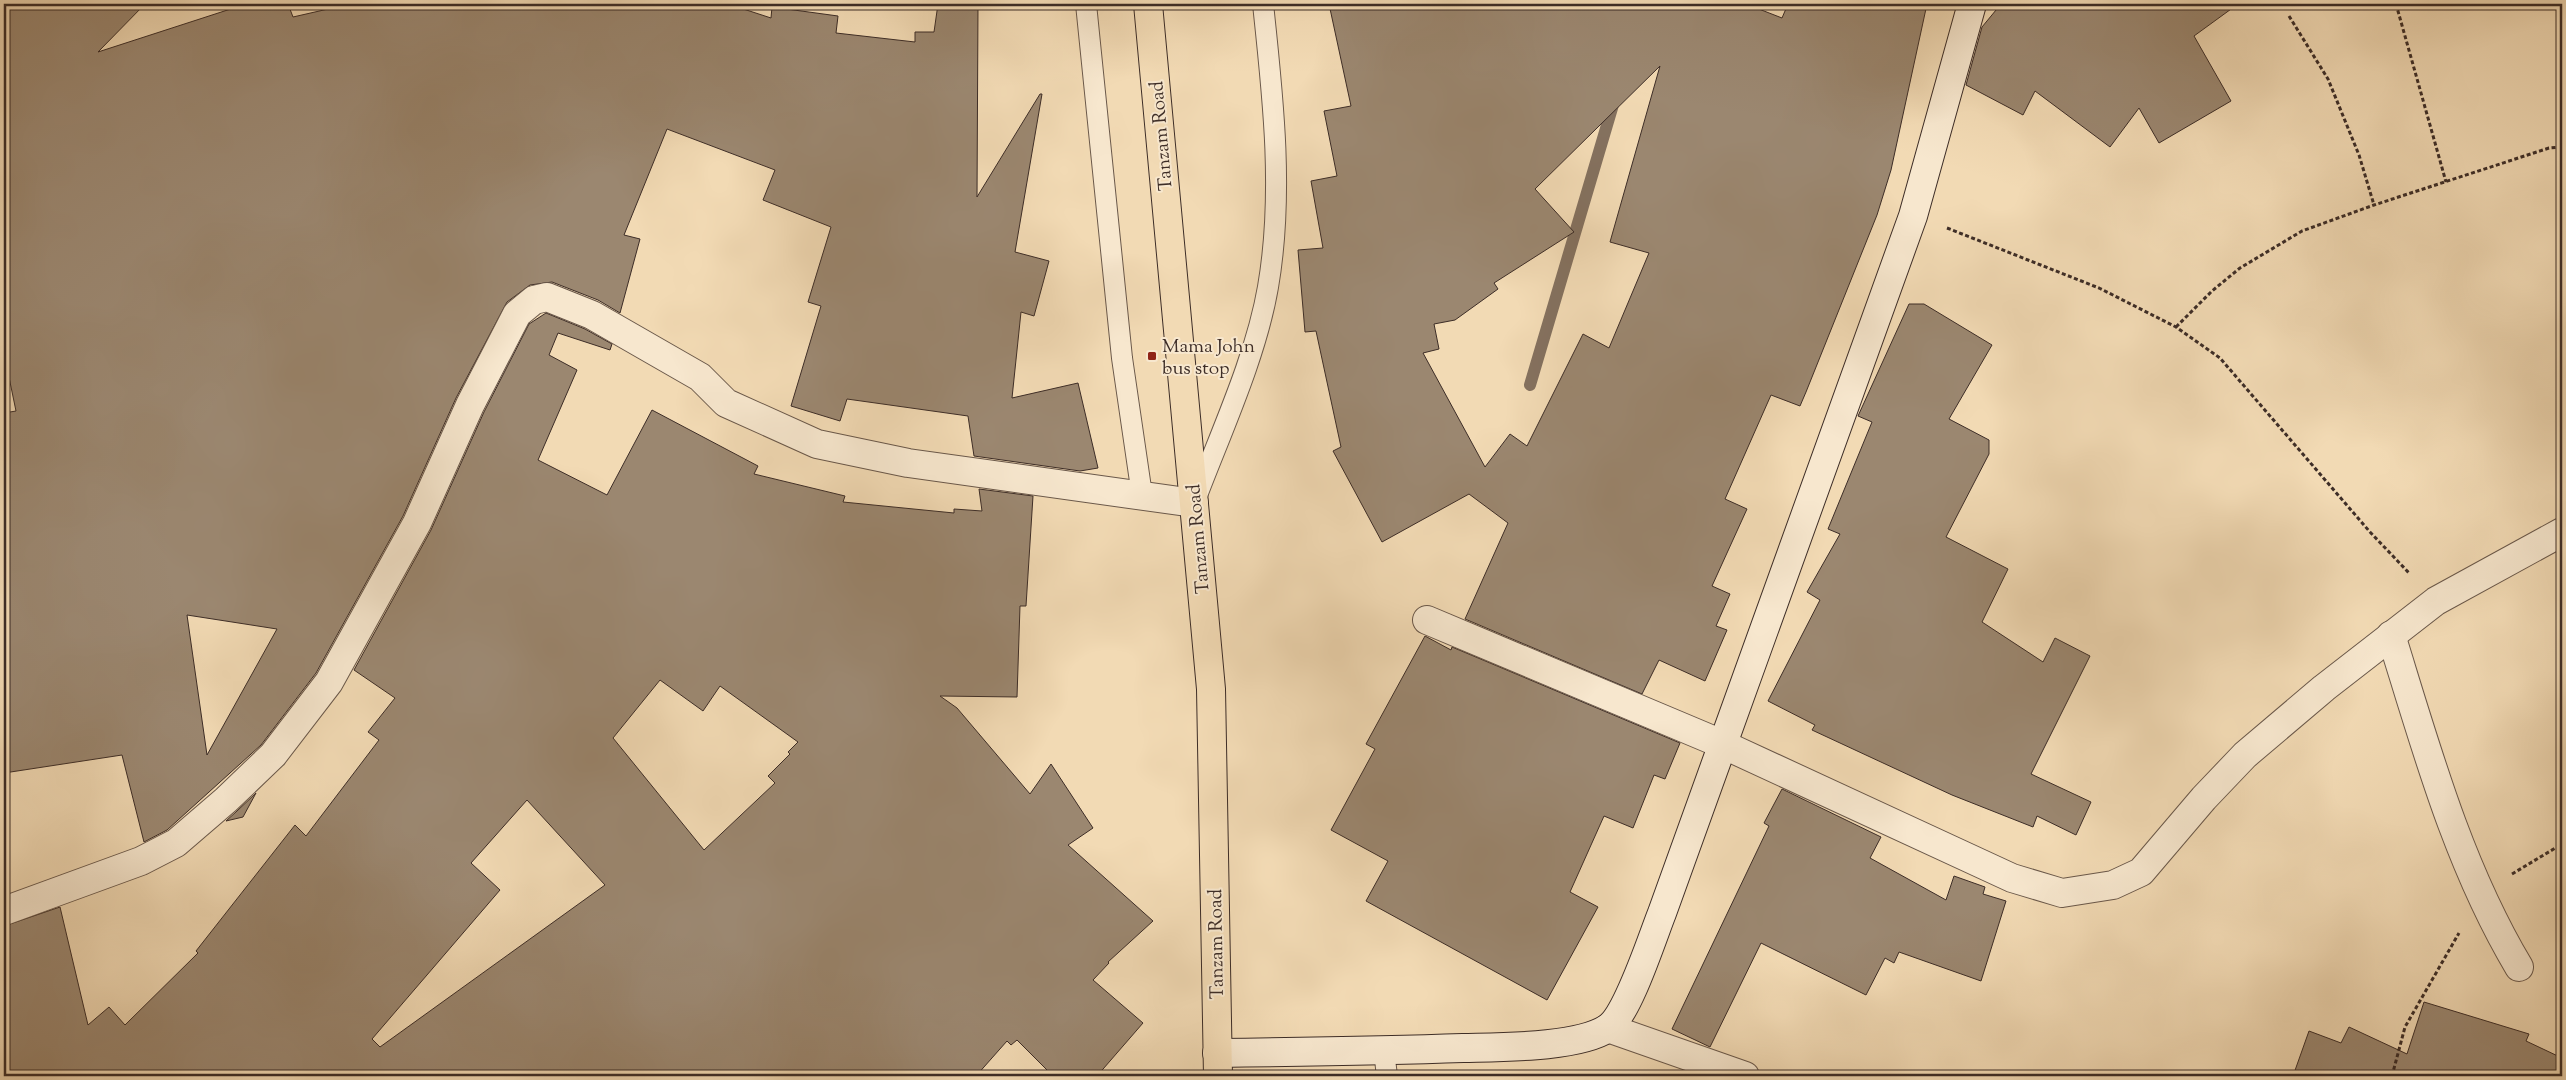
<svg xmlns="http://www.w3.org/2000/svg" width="2566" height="1080" font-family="'Sorts Mill Goudy',serif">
  <rect width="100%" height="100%" fill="#f2dab4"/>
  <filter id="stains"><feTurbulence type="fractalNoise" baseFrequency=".004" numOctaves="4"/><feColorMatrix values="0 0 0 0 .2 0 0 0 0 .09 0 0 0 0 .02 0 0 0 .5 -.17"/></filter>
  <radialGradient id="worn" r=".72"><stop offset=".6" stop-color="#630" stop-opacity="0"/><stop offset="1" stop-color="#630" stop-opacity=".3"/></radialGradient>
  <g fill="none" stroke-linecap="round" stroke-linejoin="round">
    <path stroke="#84715f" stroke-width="12" d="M1530,385L1615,98"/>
  </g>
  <g fill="#9b8770" stroke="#3d2d27" fill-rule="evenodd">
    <path d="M4,4H145L98,52L246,4H288L293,17L350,4H728L771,18L772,7L838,16L836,33L915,42V32H934L938,4H978L977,197L1040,94H1042L1015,252L1049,261L1034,316L1021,312L1012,398L1078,383L1098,468L1080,471L974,456L968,416L847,399L840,421L791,406L821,306L808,302L831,227L763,200L775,170L667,129L624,235L640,239L620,313L598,300L552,282L530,285L507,302L456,398L403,516L316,673L261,745L167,830L144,842L122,755L4,773V413L16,411L4,353ZM187,615L277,629L207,755Z"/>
    <path d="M1329,4H1746L1782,18L1788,4H1927L1891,170L1877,215L1806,392L1800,406L1771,395L1725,499L1747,509L1712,586L1730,594L1716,626L1727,630L1705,681L1659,660L1642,694L1465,619L1508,523L1469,494L1382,542L1333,451L1341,447L1316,331L1305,332L1298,250L1323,248L1311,181L1337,176L1324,111L1351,106ZM1660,66L1610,242L1649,253L1609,348L1583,334L1527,446L1510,434L1485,467L1423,353L1439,349L1434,324L1455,320L1498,289L1494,283L1574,232L1535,189Z"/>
    <path d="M2001,4H2238L2194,36L2231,101L2159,143L2139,108L2110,147L2035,91L2023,115L1966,85L1982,27Z"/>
    <path d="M1909,304H1924L1992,345L1949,419L1989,440V454L1946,537L2008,569L1982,622L2043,662L2055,638L2090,656L2031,774L2091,802L2076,835L2037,816L2033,827L1952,795L1812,730L1815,725L1768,701L1820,600L1807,592L1840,534L1828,529L1872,422L1858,416Z"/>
    <path d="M546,313L585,329L612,344L610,350L558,333L549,355L577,370L538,460L607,495L652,410L758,466L754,474L845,496L843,502L954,513V509L982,511L979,489L1033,496L1026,606H1020L1017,697L940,696L957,708L1030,794L1051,764L1093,828L1068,845L1153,921L1108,962L1109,963L1093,980L1143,1023L1097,1076H1053L1017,1040L1011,1045L1007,1041L976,1076H12L4,1065V926L60,907L88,1025L109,1007L125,1025L198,953L196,951L295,825L306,836L379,740L368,732L395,698L354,670L431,530L484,412L529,324ZM660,680L703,711L720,686L798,742L788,752L790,754L768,776L775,783L704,850L613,738ZM527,800L605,885L380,1047L372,1039L500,890L471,863Z"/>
    <path d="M1425,636L1451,650L1452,647L1680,743L1665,779L1654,775L1633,828L1604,816L1570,892L1598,907L1547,1000L1366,901L1388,861L1331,830L1375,749L1366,744Z"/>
    <path d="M1782,789L1881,837L1870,858L1946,900L1954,876L1985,887L1983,894L2006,901L1981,981L1899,952L1894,963L1885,958L1866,995L1761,943L1710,1047L1672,1029L1769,826L1764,823Z"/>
    <path d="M256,793L243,817L226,821L237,811Z"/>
    <path d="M2424,1002L2529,1034L2526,1041L2562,1058V1076H2293L2309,1031L2341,1043L2349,1027L2407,1054Z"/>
  </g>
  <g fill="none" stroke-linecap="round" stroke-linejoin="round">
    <g stroke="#6a584a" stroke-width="22">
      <g id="service">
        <path d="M1086,4L1122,358L1142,495"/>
        <path d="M1196,498C1221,432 1256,357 1268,287C1284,194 1273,97 1263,4"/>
        <path d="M1384,1051L1387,1076"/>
      </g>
    </g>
    <g stroke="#6a584a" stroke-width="30">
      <g id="minor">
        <path d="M1427,620L1722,744L2012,878L2062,893L2113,885L2141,872L2204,798L2245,755L2324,688L2436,601L2562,532"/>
        <path d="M2391,635C2426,748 2458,865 2519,967"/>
        <path d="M4,911L141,861L176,843L226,800L273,755L329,682L417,523L470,405L517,314L534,300L547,297L592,315L700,377L726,403L817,444L908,463L1194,503"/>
        <path d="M1608,1028L1745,1076"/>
      </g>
    </g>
    <g stroke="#3d2d27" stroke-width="30">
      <path id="secondary" d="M1217,1053C1299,1052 1381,1051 1463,1048C1499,1047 1578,1048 1608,1028C1628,1014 1652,938 1662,913L1913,216L1972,4"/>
    </g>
    <g stroke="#3d2d27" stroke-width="30">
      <path id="trunk" d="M1148,4L1211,689L1218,1076"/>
    </g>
    <g stroke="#3d2d27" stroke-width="3" stroke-dasharray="4 2.5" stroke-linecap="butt">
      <path d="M2396,4L2446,182"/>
      <path d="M2289,16L2328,79L2359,155L2374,205"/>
      <path d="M1947,228L2099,288L2176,327L2220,358L2370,532L2410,574"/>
      <path d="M2176,327L2212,291L2240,268L2302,231L2374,205L2549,148L2562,147"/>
      <path d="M2512,874L2562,844"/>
      <path d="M2392,1076L2405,1027L2459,933"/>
    </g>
    <use href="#service" stroke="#f7e7ce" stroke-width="20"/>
    <use href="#minor" stroke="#f7e7ce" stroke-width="28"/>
    <use href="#secondary" stroke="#f7e7ce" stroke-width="28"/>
    <use href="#trunk" stroke="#f2dab4" stroke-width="28"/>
  </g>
  <rect fill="#8f2418" stroke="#f7e7ce" stroke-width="2" x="1147" y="351" width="10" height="10" rx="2.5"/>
  <g text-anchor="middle" stroke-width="4" stroke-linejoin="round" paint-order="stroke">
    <g font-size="19" fill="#3d2d27" stroke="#f7e7ce">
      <text transform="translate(1160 136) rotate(-95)" y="7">Tanzam Road</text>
      <text transform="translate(1197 539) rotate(-95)" y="7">Tanzam Road</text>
      <text transform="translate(1215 944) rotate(-91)" y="7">Tanzam Road</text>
    </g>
    <g font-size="19" fill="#3d2d27" stroke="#f7e7ce" text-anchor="start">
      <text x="1162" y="352">Mama John<tspan x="1162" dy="22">bus stop</tspan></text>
    </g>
  </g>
  <rect width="2566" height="1080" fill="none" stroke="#f2dab4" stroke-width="20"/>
  <rect x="5" y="5" width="2556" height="1070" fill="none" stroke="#3d2d27" stroke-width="2.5"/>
  <rect x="10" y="10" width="2546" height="1060" fill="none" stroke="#3d2d27"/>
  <rect width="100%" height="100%" filter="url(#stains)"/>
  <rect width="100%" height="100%" fill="url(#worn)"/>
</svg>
